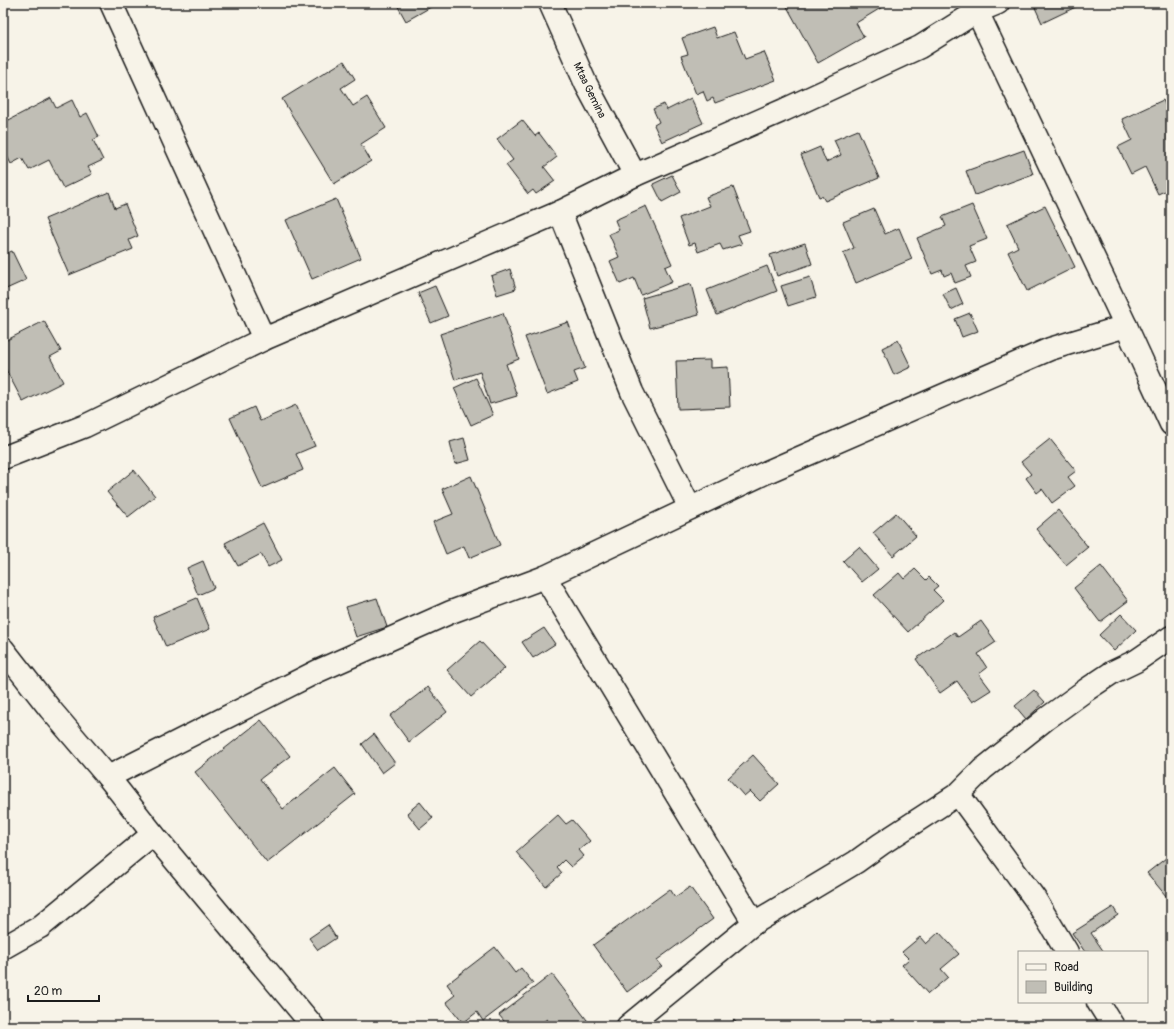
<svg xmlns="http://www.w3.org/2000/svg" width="1174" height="1029" font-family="Pangolin,sans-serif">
  <rect width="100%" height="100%" fill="#f7f3e8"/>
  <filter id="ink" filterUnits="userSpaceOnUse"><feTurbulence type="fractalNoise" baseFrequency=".025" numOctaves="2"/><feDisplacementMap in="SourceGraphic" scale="8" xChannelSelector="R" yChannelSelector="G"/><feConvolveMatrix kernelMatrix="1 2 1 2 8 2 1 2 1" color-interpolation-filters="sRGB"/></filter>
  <g filter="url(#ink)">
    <g fill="#c0beb5" stroke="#1c1c1c">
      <path d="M396,3H438L406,21Z"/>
      <path d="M785,3H889L856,23L864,37L818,63Z"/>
      <path d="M1033,3H1082V4L1042,23Z"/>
      <path d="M713,27L717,38L734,32L745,59L764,52L776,80L715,103L713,98L707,101L703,91L696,94L681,56L688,54L682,38Z"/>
      <path d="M344,61L355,79L341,88L353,106L367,97L386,128L361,144L371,161L334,184L282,99Z"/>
      <path d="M51,98L56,108L72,100L80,117L87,113L99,137L93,140L103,160L88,167L92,174L63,188L49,160L29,170L22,158L11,164L3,148V123Z"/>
      <path d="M691,98L703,123L662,142L654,125L659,122L653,109L664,104L667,110Z"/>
      <path d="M1163,100L1171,117V188L1158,194L1145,167L1131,174L1118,147L1132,140L1122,119Z"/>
      <path d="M522,120L535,136L539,133L557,157L544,167L555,181L536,194L533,190L528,194L506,165L513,160L497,139Z"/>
      <path d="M858,130L879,178L825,201L822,196L819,197L801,155L820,147L826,162L841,155L834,140Z"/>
      <path d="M1024,150L1033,174L975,195L966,171Z"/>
      <path d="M672,175L681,192L662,202L653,184Z"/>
      <path d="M733,187L750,231L738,235L742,244L723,250L720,244L698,252L695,243L689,245L679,218L710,206L706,197Z"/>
      <path d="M109,192L115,208L125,204L138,236L129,240L133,249L69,275L45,219Z"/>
      <path d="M336,199L361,258L312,279L286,220Z"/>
      <path d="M972,205L987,239L969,246L976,262L966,266L971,277L955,283L951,273L944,276L942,270L932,274L917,238L946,226L942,217Z"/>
      <path d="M646,206L672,264L665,267L672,282L641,295L634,278L620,284L610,261L619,257L609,234L619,230L615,220Z"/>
      <path d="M1045,206L1075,267L1027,291L1008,252L1018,247L1007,224Z"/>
      <path d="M874,209L885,234L899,228L912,259L856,283L843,253L854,248L843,222Z"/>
      <path d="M805,243L812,264L777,276L770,255Z"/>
      <path d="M12,251L26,280L4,290L9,301L3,304V255Z"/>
      <path d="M767,266L777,291L717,315L707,290Z"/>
      <path d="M510,269L516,289L497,295L491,276Z"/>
      <path d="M810,277L816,297L788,306L781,286Z"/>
      <path d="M691,284L699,315L650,328L642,298Z"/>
      <path d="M435,286L448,316L431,323L418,293Z"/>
      <path d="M956,288L963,304L951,310L943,294Z"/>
      <path d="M503,313L519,359L506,364L517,396L490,404L480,372L455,380L440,334Z"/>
      <path d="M970,313L978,331L962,337L955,319Z"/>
      <path d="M44,321L61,351L50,357L63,382L23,402L3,364V342Z"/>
      <path d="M568,322L585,368L574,372L578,382L547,394L525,337Z"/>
      <path d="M898,340L911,367L894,375L882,348Z"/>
      <path d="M710,360V368L728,367L730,407L678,409L676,361Z"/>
      <path d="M476,378L493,415L471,425L454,388Z"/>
      <path d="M296,405L315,446L296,454L303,470L262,488L230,418L254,407L260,421Z"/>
      <path d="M464,438L470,460L455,464L450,442Z"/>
      <path d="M1050,439L1076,471L1068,477L1075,486L1052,503L1042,489L1037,493L1026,478L1031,474L1021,462Z"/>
      <path d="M134,470L155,496L128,517L107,492Z"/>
      <path d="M471,476L500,545L469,558L464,546L446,554L433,522L453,514L442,489Z"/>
      <path d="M1058,510L1088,547L1066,565L1036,529Z"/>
      <path d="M896,513L916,536L893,556L873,533Z"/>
      <path d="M263,523L282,560L268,567L261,554L238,566L225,543Z"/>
      <path d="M859,547L878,569L862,582L843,561Z"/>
      <path d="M203,561L214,588L198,595L187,568Z"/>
      <path d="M1101,566L1128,601L1100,622L1074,588Z"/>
      <path d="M915,569L926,580L929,577L938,586L933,590L943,600L908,632L874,595L899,573L904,579Z"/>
      <path d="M197,598L210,629L166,647L153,617Z"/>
      <path d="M377,598L387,627L356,637L346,607Z"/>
      <path d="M1121,614L1136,630L1114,651L1099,635Z"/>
      <path d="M981,621L996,642L978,654L987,668L979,674L991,690L972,702L957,681L940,693L916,659L954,632L958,637Z"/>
      <path d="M544,628L555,644L533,658L522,642Z"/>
      <path d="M480,641L505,668L471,697L447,670Z"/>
      <path d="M428,687L447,712L409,742L390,716Z"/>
      <path d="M1034,690L1045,702L1026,719L1015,706Z"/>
      <path d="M261,720L290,756L260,779L283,809L335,768L355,794L267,863L195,772Z"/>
      <path d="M374,734L395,763L382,773L362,744Z"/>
      <path d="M753,755L779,784L760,801L750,791L744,796L728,778Z"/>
      <path d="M420,802L433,818L420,829L407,813Z"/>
      <path d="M558,815L566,824L572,820L590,841L579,850L584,856L571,867L564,860L557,867L562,873L546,887L516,852Z"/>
      <path d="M1171,854V902L1147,873Z"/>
      <path d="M690,887L713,919L657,960L662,966L627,992L593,945L670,889L675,897Z"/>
      <path d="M1113,907L1118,915L1091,933L1104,952H1085L1072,933Z"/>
      <path d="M328,925L336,938L318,950L309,938Z"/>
      <path d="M939,932L959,954L941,969L948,977L928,994L902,965L909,959L902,952L920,937L926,944Z"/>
      <path d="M495,947L515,973L521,968L533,983L483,1021L477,1012L463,1023L446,1002L455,995L447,984Z"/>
      <path d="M552,974L590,1024L587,1026H552L547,1019L537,1026H508L499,1015Z"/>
      <path d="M734,1020L739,1026H727Z"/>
    </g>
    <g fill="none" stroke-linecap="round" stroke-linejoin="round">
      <g stroke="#1c1c1c" stroke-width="25">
        <g id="street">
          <path d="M111,3L264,339"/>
          <path d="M550,3L586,84L635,175"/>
          <path d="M973,3L1126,326L1171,424"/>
          <path d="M560,212L632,392L690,508"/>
          <path d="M3,458L85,426L264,339L560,212L635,175L784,110L920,47L976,12L998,3"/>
          <path d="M545,577L754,923"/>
          <path d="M3,649L50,709L108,777L153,834L313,1026"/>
          <path d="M108,777L318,671L451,612L545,577L767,472L1050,349L1126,326"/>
          <path d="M958,794L1035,899L1067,952"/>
          <path d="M3,948L40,927L153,834"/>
          <path d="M1098,1002L1113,1026"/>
          <path d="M628,1026L754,923L856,862L881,844L958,794L983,769L1046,719L1086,690L1113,672L1136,661L1171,637"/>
        </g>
      </g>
      <use href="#street" stroke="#f7f3e8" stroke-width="22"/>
    </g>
  </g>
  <g text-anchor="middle" stroke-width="3.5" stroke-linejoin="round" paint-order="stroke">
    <g font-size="11" fill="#1c1c1c" stroke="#f7f3e8">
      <text transform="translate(590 90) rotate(64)" y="4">Mtaa Gemina</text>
    </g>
  </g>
  <rect width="1174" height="1029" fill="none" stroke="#f7f3e8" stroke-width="16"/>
  <rect x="8" y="8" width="1158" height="1013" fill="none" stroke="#1c1c1c" stroke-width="1.5" filter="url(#ink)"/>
  <rect x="1018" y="951" width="130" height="52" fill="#f7f3e8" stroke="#9f9d96"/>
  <rect x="1026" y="964" width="20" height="6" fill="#f7f3e8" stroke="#9f9d96"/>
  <text x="1054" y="971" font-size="12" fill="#1c1c1c">Road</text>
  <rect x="1026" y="981" width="20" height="12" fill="#c0beb5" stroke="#9f9d96"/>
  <text x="1054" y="991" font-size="12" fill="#1c1c1c">Building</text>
  <path d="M28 995v6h71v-6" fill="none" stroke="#1c1c1c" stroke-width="2"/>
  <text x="34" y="995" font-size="12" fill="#1c1c1c" stroke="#f7f3e8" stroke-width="3" paint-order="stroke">20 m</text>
</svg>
